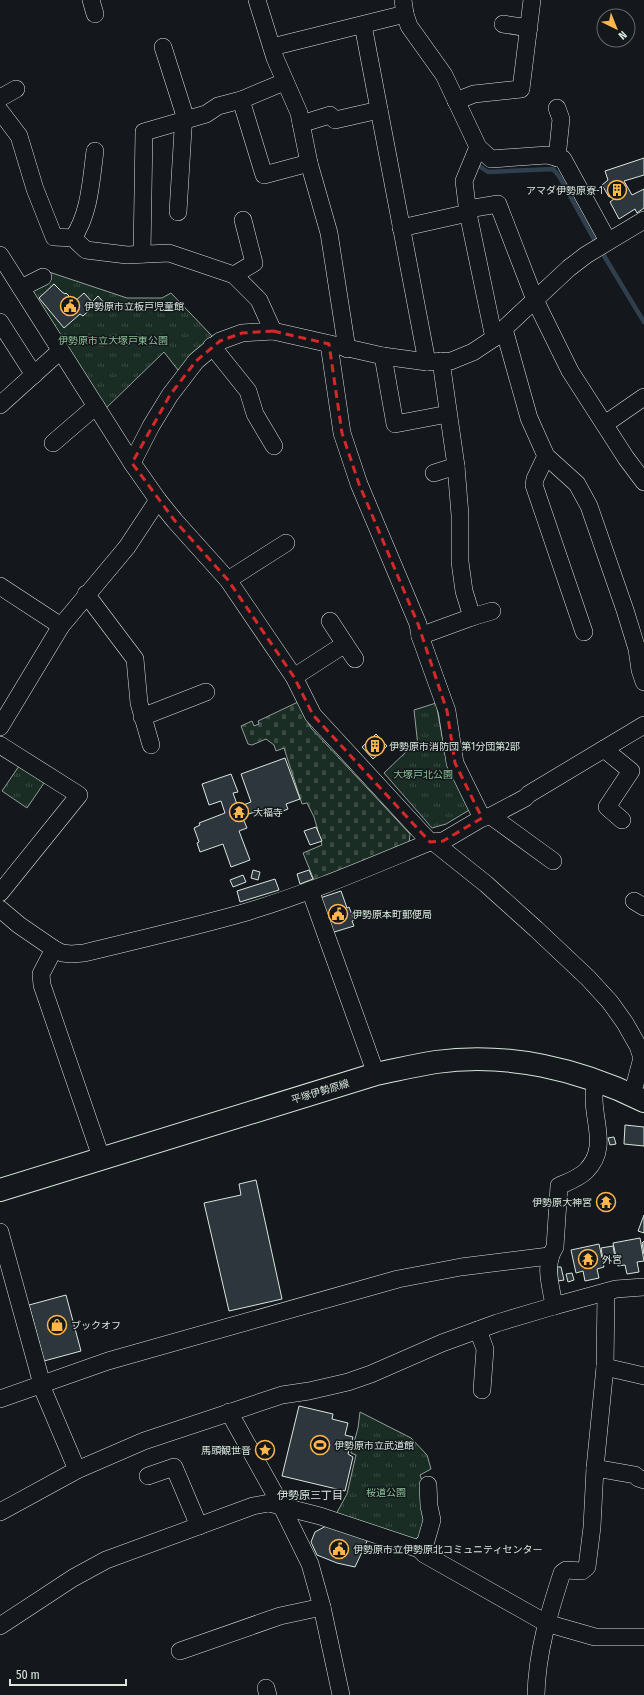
<svg xmlns="http://www.w3.org/2000/svg" width="644" height="1695" font-family="'Fira Sans Condensed','Noto Sans JP',sans-serif">
  <defs>
    <pattern id="grass-tufts" width="24" height="20" patternUnits="userSpaceOnUse"><rect width="24" height="20" fill="#1a2d24"/><path d="M3 7l-1-3M5 7V3M7 7l1-3M15 17l-1-3M17 17v-4M19 17l1-3" fill="none" stroke="#3b4b43"/></pattern>
    <pattern id="cemetery-stones" width="16" height="16" patternUnits="userSpaceOnUse"><rect width="16" height="16" fill="#1a2d24"/><path d="M2 7V4a2 2 0 0 1 4 0v3zM10 15v-3a2 2 0 0 1 4 0v3z" fill="#3b4b43"/></pattern>
  </defs>
  <rect width="100%" height="100%" fill="#14181c"/>
  <g fill="url(#grass-tufts)" stroke="#939e99">
    <path d="M40,269L127,298H162L171,293L212,336L178,370L164,352L104,410L25,280Z"/>
    <path d="M436,703L446,758L471,809L446,824L432,828L384,773L409,749L418,746L414,710Z"/>
    <path d="M19,766L44,783L27,808L2,791Z"/>
    <path d="M360,1412L411,1438L427,1455L431,1469L420,1475C428,1496 426,1520 420,1541L335,1516L347,1494L356,1455L351,1453L358,1428Z"/>
  </g>
  <path fill="url(#cemetery-stones)" stroke="#939e99" d="M298,702L311,728L410,834L409,843L316,885L303,853L322,845L314,817L307,803L302,804L284,748L276,751L274,745L266,739L252,745L248,744L241,726L252,721L254,726L259,724L258,721Z"/>
  <g fill="none" stroke-linecap="round" stroke-linejoin="round">
    <g stroke="#2f3f4d" stroke-width="4.5">
      <path d="M476,164L488,172L553,169L559,176L595,241"/>
      <path d="M603,254L644,322"/>
    </g>
  </g>
  <g fill="#2c363c" stroke="#d8e6dc">
    <path d="M644,158V175L624,181L632,195L644,189V208L637,213L635,209L619,219L610,202L619,195L618,192L609,197L602,185L608,180L605,171Z"/>
    <path d="M54,284L62,292L65,294L66,293L69,296L68,297L73,303L84,293L95,305L83,316L80,314L64,328L39,298Z"/>
    <path d="M98,296L105,304L100,309L93,301Z"/>
    <path d="M376,734L387,746L373,759L362,747Z"/>
    <path d="M285,758L300,799L286,804L288,809L271,816L270,811L256,816L255,812L242,816L247,828L239,831L250,860L231,867L223,844L200,852L197,843L199,842L194,828L200,825L199,823L225,813L221,801L209,805L202,784L231,774L238,792L233,793L238,807L251,802L241,774Z"/>
    <path d="M316,827L322,841L310,845L304,831Z"/>
    <path d="M253,870L260,872L258,880L251,878Z"/>
    <path d="M309,870L313,879L300,884L297,874Z"/>
    <path d="M243,875L246,882L233,887L230,880Z"/>
    <path d="M275,879L279,890L240,902L237,891Z"/>
    <path d="M341,891L347,908L349,907L354,920L352,921L354,926L331,933L320,898Z"/>
    <path d="M625,1125L644,1127V1146L624,1144Z"/>
    <path d="M614,1137L616,1144L610,1145L608,1138Z"/>
    <path d="M256,1180L282,1299L229,1311L204,1203L241,1195L239,1184Z"/>
    <path d="M644,1215V1233L638,1231Z"/>
    <path d="M640,1238L644,1261L637,1262L639,1272L627,1274L625,1265L618,1266L613,1243Z"/>
    <path d="M644,1241V1254L642,1243Z"/>
    <path d="M599,1244L604,1267L597,1269L599,1278L585,1281L583,1271L576,1273L571,1250Z"/>
    <path d="M613,1246L615,1257L603,1260L601,1248Z"/>
    <path d="M557,1267H561L564,1280L558,1281Z"/>
    <path d="M572,1273L574,1280L568,1282L566,1274Z"/>
    <path d="M66,1295L81,1351L44,1361L29,1305Z"/>
    <path d="M299,1406L333,1414L332,1419L348,1423L345,1435L353,1437L348,1454L353,1457L345,1491L282,1476Z"/>
    <path d="M326,1526L368,1539L355,1567L337,1563L317,1555L311,1542L315,1532Z"/>
  </g>
  <g fill="none" stroke-linecap="round" stroke-linejoin="round">
    <g stroke="#d8e6dc" stroke-width="18">
      <g id="minor">
        <path d="M91,0L95,14"/>
        <path d="M257,0L275,58L299,113L309,163L329,233L347,349"/>
        <path d="M403,0L405,14L409,26L444,75L478,147L491,159L547,155L563,159L608,241"/>
        <path d="M503,24L529,28"/>
        <path d="M363,25L427,362"/>
        <path d="M163,47L184,113L178,212"/>
        <path d="M272,47L405,14"/>
        <path d="M0,98L16,89"/>
        <path d="M241,100L264,175L309,163"/>
        <path d="M456,101L474,94L521,89L532,0"/>
        <path d="M0,111L19,136L35,189L54,237L73,238L86,250L127,255L169,253L234,275L259,300L273,331"/>
        <path d="M301,124L330,115L335,120L379,110"/>
        <path d="M478,147L464,181L468,213L494,338"/>
        <path d="M557,158L561,119L557,108"/>
        <path d="M468,209L498,204L535,300L570,371L626,458L644,482"/>
        <path d="M401,228L468,213"/>
        <path d="M73,238C90,213 91,180 95,151"/>
        <path d="M142,254L144,132L206,114L218,106L241,100L284,82"/>
        <path d="M0,255L132,463L158,500L175,521L228,580L294,677L313,715L430,842L436,844L486,884L536,929L588,978L610,1002L625,1023L638,1046L642,1058L632,1095"/>
        <path d="M234,275L254,263L243,220"/>
        <path d="M21,288L43,277"/>
        <path d="M0,322L34,375"/>
        <path d="M504,329L529,418L546,456L577,484L589,506L625,610L637,649L640,670L644,682"/>
        <path d="M329,344L342,433L359,484L418,624L420,636L447,711L455,763L482,818"/>
        <path d="M212,346L248,391L255,414L274,446"/>
        <path d="M383,356L395,424L448,414"/>
        <path d="M0,405L60,351"/>
        <path d="M605,424L644,397"/>
        <path d="M53,443L96,406"/>
        <path d="M546,456L535,479L534,485L584,632"/>
        <path d="M132,463L151,426L170,395L196,361L220,341L242,333L273,331L383,356L427,362L451,361L473,352L494,338L569,268L586,255L644,220"/>
        <path d="M434,473L456,466"/>
        <path d="M228,580L286,543"/>
        <path d="M0,586L61,626"/>
        <path d="M86,594L135,659L139,703L151,745"/>
        <path d="M472,617L492,611"/>
        <path d="M330,621L345,644"/>
        <path d="M420,636L472,617L464,591L460,562V515L456,466L441,361"/>
        <path d="M294,677L345,644L355,659"/>
        <path d="M142,717L206,692"/>
        <path d="M0,727L61,626L127,547L158,500"/>
        <path d="M0,745L79,795L0,893"/>
        <path d="M604,749L631,771L607,807L622,820"/>
        <path d="M491,816L553,861"/>
        <path d="M310,890L376,1074"/>
        <path d="M634,901L644,907"/>
        <path d="M0,909L19,925L54,949L62,953L71,954L84,953C137,940 190,928 243,913C307,894 369,867 430,842L443,841L482,818L491,816L525,798L529,794L644,725"/>
        <path d="M54,949L41,974L42,985L101,1157"/>
        <path d="M596,1080C595,1086 594,1092 594,1098C594,1124 608,1149 586,1171C579,1178 568,1182 559,1186L555,1247C543,1266 551,1285 554,1306L616,1289L644,1287"/>
        <path d="M0,1232L40,1377L41,1385L77,1470"/>
        <path d="M478,1330L485,1349L482,1390"/>
        <path d="M605,1367L644,1376"/>
        <path d="M0,1399L108,1361L398,1279L461,1267L549,1256"/>
        <path d="M229,1412L282,1507L310,1564L322,1607L341,1695"/>
        <path d="M595,1468L635,1475L638,1478L644,1480"/>
        <path d="M148,1476L174,1467L199,1526"/>
        <path d="M0,1512L77,1470L144,1441L282,1395L309,1391L348,1382L371,1374L442,1343L497,1323L554,1306"/>
        <path d="M419,1549L426,1541L432,1520L429,1506L428,1485"/>
        <path d="M0,1626L73,1578L106,1560L253,1506L269,1503L320,1516L419,1549L424,1554L546,1623L595,1637H644"/>
        <path d="M180,1651L280,1616L322,1607"/>
        <path d="M266,1688L268,1695"/>
        <path d="M536,1695C537,1652 549,1613 562,1573L566,1570L582,1571L587,1567L592,1527L595,1468L605,1367L606,1292"/>
      </g>
    </g>
    <g stroke="#d8e6dc" stroke-width="24">
      <path id="major" d="M0,1190L376,1074C396,1070 416,1065 436,1062C507,1052 580,1069 644,1101"/>
    </g>
    <use href="#minor" stroke="#14181c" stroke-width="17"/>
    <use href="#major" stroke="#14181c" stroke-width="22"/>
  </g>
  <path fill="none" stroke="#d62828" stroke-width="3" stroke-dasharray="8 5" stroke-linejoin="round" d="M273,331L329,344L342,433L359,484L418,624L447,711L455,763L482,818L443,841L430,842L313,715L294,677L228,580L175,521L132,463L170,395L196,361L220,341L242,333Z"/>
  <defs>
    <g id="building-ring" transform="scale(1)"><circle r="9.5" fill="#14181c" stroke="#ffb74d" stroke-width="1.5"/><path d="M-4-6H4V6H1V3H-1V6H-4ZM-2.5-4.3h1.7v1.8h-1.7ZM.8-4.3h1.7v1.8H.8ZM-2.5-1h1.7V.8h-1.7ZM.8-1h1.7V.8H.8Z" fill="#ffb74d"/></g>
    <g id="civic-ring" transform="scale(1)"><circle r="9.5" fill="#14181c" stroke="#ffb74d" stroke-width="1.5"/><path d="M-.6-6.5H3V-4.5H.6V-3L4-1V1h2V6H-6V1h2V-1L-.6-3ZM-1.2 2.5V6h2.4V2.5Z" fill="#ffb74d"/></g>
    <g id="temple-ring" transform="scale(1)"><circle r="9.5" fill="#14181c" stroke="#ffb74d" stroke-width="1.5"/><path d="M0-6L5-2H3V0L6.5 2.5H4V6H1.5V3h-3V6H-4V2.5H-6.5L-3 0V-2H-5Z" fill="#ffb74d"/></g>
    <g id="shop-ring" transform="scale(1)"><circle r="9.5" fill="#14181c" stroke="#ffb74d" stroke-width="1.5"/><path d="M-5-2.5h2.3a2.7 3.5 0 0 1 5.4 0H5L5.5 6h-11ZM-1.5-2.5h3a1.5 2.3 0 0 0-3 0Z" fill="#ffb74d"/></g>
    <g id="stadium-ring" transform="scale(1)"><circle r="9.5" fill="#14181c" stroke="#ffb74d" stroke-width="1.5"/><path d="M0-5a6.5 5 0 1 0 0 10a6.5 5 0 1 0 0-10ZM-3.5-1.8h7v3.6h-7Z" fill="#ffb74d"/></g>
    <g id="sight-ring" transform="scale(1)"><circle r="9.5" fill="#14181c" stroke="#ffb74d" stroke-width="1.5"/><path d="M0-6L1.8-2.2L6-1.7L2.9 1.2L3.7 5.4L0 3.3L-3.7 5.4L-2.9 1.2L-6-1.7L-1.8-2.2Z" fill="#ffb74d"/></g>
  </defs>
  <g fill-rule="evenodd">
    <use href="#building-ring" x="617" y="190"/>
    <use href="#civic-ring" x="70" y="306"/>
    <use href="#building-ring" x="375" y="746"/>
    <use href="#temple-ring" x="239" y="812"/>
    <use href="#civic-ring" x="338" y="914"/>
    <use href="#temple-ring" x="606" y="1202"/>
    <use href="#temple-ring" x="588" y="1259"/>
    <use href="#shop-ring" x="57" y="1325"/>
    <use href="#stadium-ring" x="320" y="1445"/>
    <use href="#sight-ring" x="265" y="1450"/>
    <use href="#civic-ring" x="339" y="1549"/>
  </g>
  <g text-anchor="middle" stroke-width="3" stroke-linejoin="round" paint-order="stroke">
    <g font-size="10" fill="#d8e6dc" stroke="#14181c" text-anchor="start">
      <text x="603" y="194" text-anchor="end">アマダ伊勢原寮-1</text>
      <text x="84" y="310">伊勢原市立板戸児童館</text>
      <text x="389" y="750">伊勢原市消防団 第1分団第2部</text>
      <text x="253" y="816">大福寺</text>
      <text x="352" y="918">伊勢原本町郵便局</text>
      <text x="592" y="1206" text-anchor="end">伊勢原大神宮</text>
      <text x="602" y="1263">外宮</text>
      <text x="71" y="1329">ブックオフ</text>
      <text x="334" y="1449">伊勢原市立武道館</text>
      <text x="251" y="1454" text-anchor="end">馬頭観世音</text>
      <text x="353" y="1553">伊勢原市立伊勢原北コミュニティセンター</text>
    </g>
    <g font-size="10" fill="#8ac095" stroke="#14181c">
      <text x="113" y="344">伊勢原市立大塚戸東公園</text>
      <text x="423" y="778">大塚戸北公園</text>
      <text x="386" y="1496">桜道公園</text>
    </g>
    <g font-size="10" fill="#d8e6dc" stroke="#14181c">
      <text transform="translate(320 1091) rotate(-17)" y="4">平塚伊勢原線</text>
    </g>
    <g font-size="11" fill="#d8e6dc" stroke="#14181c">
      <text x="310" y="1499">伊勢原三丁目</text>
    </g>
  </g>
  <g transform="translate(616 28) rotate(137)"><circle r="19" fill="#14181c" stroke="#626a69"/>
  <path d="M0-3L7 15L0 10L-7 15Z" fill="#ffb74d"/>
  <text y="-6" font-size="11" font-weight="bold" text-anchor="middle" fill="#d8e6dc">N</text>
  </g>
  <path d="M10 1679v6h116v-6" fill="none" stroke="#d8e6dc" stroke-width="2"/>
  <text x="16" y="1679" font-size="12" fill="#d8e6dc" stroke="#14181c" stroke-width="3" paint-order="stroke">50 m</text>
</svg>
